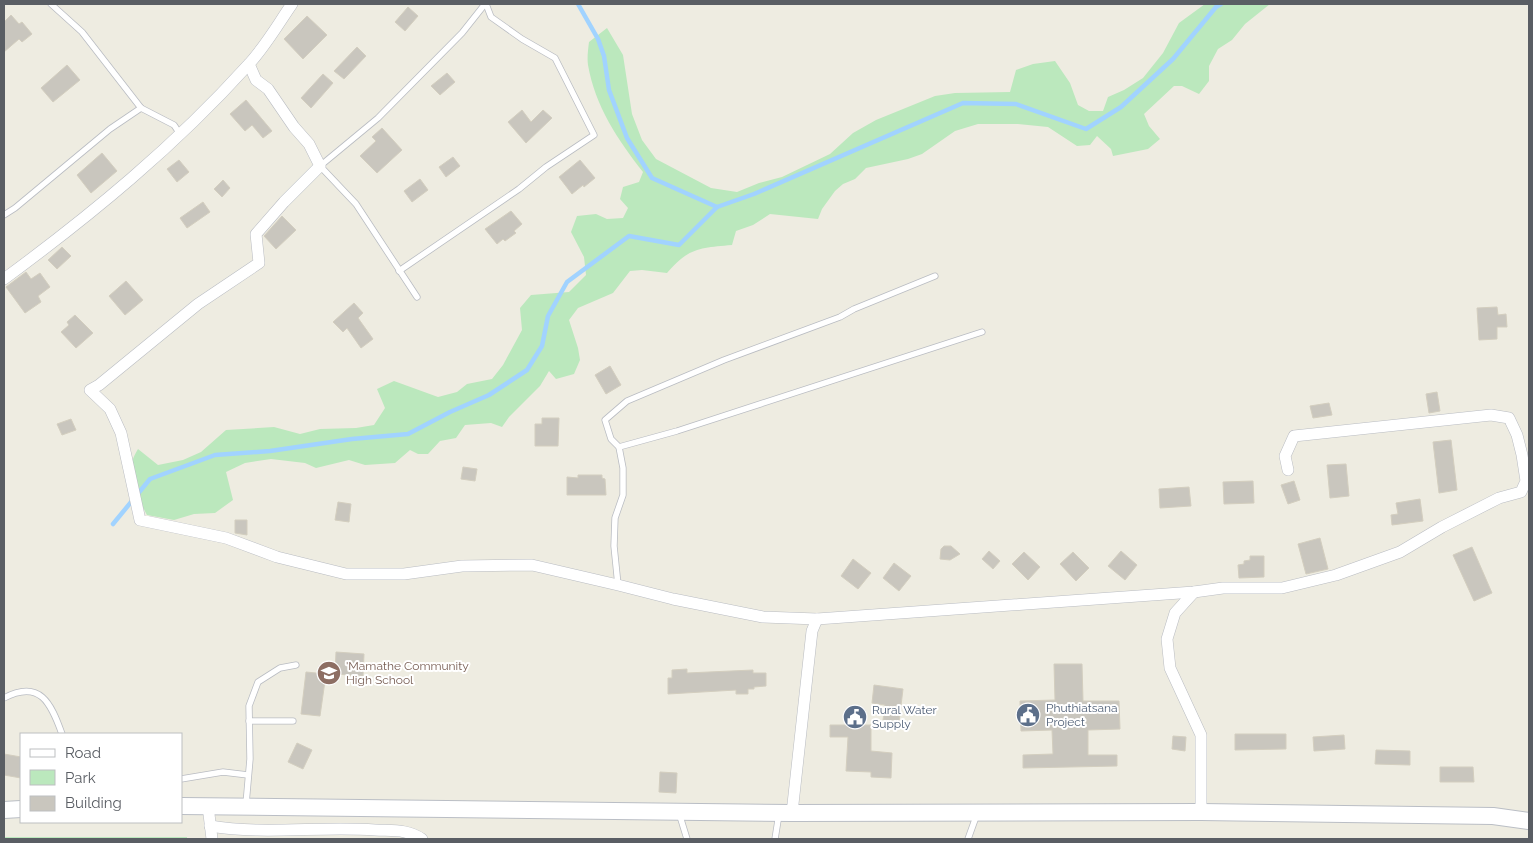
<svg xmlns="http://www.w3.org/2000/svg" width="1533" height="843" font-family="Raleway,sans-serif">
  <rect width="100%" height="100%" fill="#eeece1"/>
  <g fill="#bbe8bd">
    <path d="M1205,4H1270L1245,24L1232,40L1218,49L1209,66V81L1199,94L1182,86H1174L1144,114L1149,126L1160,139L1148,149L1113,156L1111,149L1097,136L1090,145L1077,146L1048,127L1018,124H978L955,131L922,154L908,159L866,168L855,179L843,184L835,191L822,209L818,219L770,214L753,225L736,231L732,245C701,248 689,247 667,273L642,270L630,271L613,293L578,308L569,320L578,348L580,360L574,374L556,379L549,371L540,386L509,417L502,427L491,423L465,425L456,438L440,441L428,454H418L410,450L395,463L365,465L349,460L316,468L305,463L271,459L245,463L226,472L233,500L215,513L194,514L174,520L147,515C135,492 122,475 138,449L158,465L183,460L201,452L226,430L274,427L300,434L320,429L356,428L374,425L385,408L377,389L394,381L438,397L457,392L467,384L492,379L503,365L522,330L520,308L531,295L569,292L586,275L584,257L571,232L577,216L596,214L607,219L623,218L628,208L620,199L623,187L639,182L643,172C618,140 595,106 588,65C587,58 588,50 589,42L607,28L623,55L632,114L642,140L656,159L711,188L737,192L759,183L782,177L830,154L853,133L876,120L935,96L955,93L1010,92L1016,70L1033,64L1055,61L1070,83L1078,105L1089,111H1103L1108,97L1124,90L1143,78L1163,53L1179,23Z"/>
    <rect x="4" y="837" width="183" height="2"/>
  </g>
  <g fill="none" stroke-linecap="round" stroke-linejoin="round">
    <g stroke="#a1d3ff" stroke-width="4.5">
      <path d="M578,4L598,39L604,56L609,90L627,138L652,178L717,207"/>
      <path d="M113,524L150,479L215,455L270,451L352,439L408,434L450,412L489,395L527,370L542,346L548,316L567,282L629,236L679,245L717,207L754,194L963,103L1016,104L1086,129L1121,107L1173,59L1216,7L1221,4"/>
    </g>
  </g>
  <g fill="#c9c6be" stroke="#d3cebf">
    <path d="M408,7L418,16L405,31L395,22Z"/>
    <path d="M11,15L19,24L22,22L32,34L22,42L19,39L4,52V22Z"/>
    <path d="M307,16L327,35L303,59L284,39Z"/>
    <path d="M357,47L366,56L344,79L334,71Z"/>
    <path d="M67,65L80,80L53,102L41,88Z"/>
    <path d="M447,73L455,82L440,95L431,86Z"/>
    <path d="M323,74L333,83L311,108L301,98Z"/>
    <path d="M246,100L272,131L263,138L252,125L245,131L230,114Z"/>
    <path d="M522,110L531,122L543,110L552,118L526,143L508,122Z"/>
    <path d="M382,128L402,150L377,173L360,156L376,141L372,137Z"/>
    <path d="M102,153L117,171L91,193L77,175Z"/>
    <path d="M453,157L460,166L446,177L439,167Z"/>
    <path d="M179,160L189,172L177,182L167,169Z"/>
    <path d="M580,160L595,178L584,187L583,185L572,194L559,177Z"/>
    <path d="M420,179L428,190L412,202L404,191Z"/>
    <path d="M223,180L230,188L222,197L214,189Z"/>
    <path d="M203,202L210,212L187,228L180,218Z"/>
    <path d="M511,211L522,224L514,231L516,233L505,241L503,239L497,244L485,229Z"/>
    <path d="M282,216L296,230L276,249L264,236Z"/>
    <path d="M62,247L71,256L57,269L48,260Z"/>
    <path d="M26,272L31,279L40,273L50,287L38,296L41,302L25,313L6,287Z"/>
    <path d="M126,281L143,300L125,315L109,296Z"/>
    <path d="M354,303L363,313L358,318L373,339L361,348L347,328L343,332L333,322Z"/>
    <path d="M1497,307L1498,315L1506,314L1507,327H1497V339L1479,340L1477,308Z"/>
    <path d="M75,315L93,333L76,348L61,332L69,325L67,322Z"/>
    <path d="M610,366L621,385L606,394L595,375Z"/>
    <path d="M1437,392L1440,411L1429,413L1426,394Z"/>
    <path d="M1329,403L1332,415L1313,418L1310,406Z"/>
    <path d="M542,418H559L558,446H535V424H542Z"/>
    <path d="M71,419L76,430L62,435L57,424Z"/>
    <path d="M1451,440L1457,490L1439,493L1433,442Z"/>
    <path d="M1346,464L1349,496L1330,498L1327,465Z"/>
    <path d="M463,467L477,469L475,481L461,479Z"/>
    <path d="M578,475H602V478L605,479L606,495H567V477L578,478Z"/>
    <path d="M1253,481L1254,503L1224,504L1223,482Z"/>
    <path d="M1294,481L1300,500L1288,504L1281,485Z"/>
    <path d="M1189,487L1191,506L1160,508L1159,489Z"/>
    <path d="M1420,499L1423,521L1392,525L1391,515L1398,514L1396,503Z"/>
    <path d="M338,502L351,504L349,522L335,520Z"/>
    <path d="M235,520H247V535L235,533Z"/>
    <path d="M1320,538L1328,569L1306,574L1298,544Z"/>
    <path d="M944,546H951L960,554L950,560L940,559L941,549Z"/>
    <path d="M1472,547L1492,593L1474,601L1453,555Z"/>
    <path d="M989,551L1000,561L993,569L982,559Z"/>
    <path d="M1121,551L1137,565L1125,580L1108,566Z"/>
    <path d="M1024,552L1040,567L1028,580L1012,564Z"/>
    <path d="M1073,552L1089,568L1076,581L1060,564Z"/>
    <path d="M1250,556H1264V577L1239,578L1238,565L1244,564V561L1250,560Z"/>
    <path d="M853,559L871,573L858,589L841,576Z"/>
    <path d="M894,563L911,576L899,591L883,578Z"/>
    <path d="M336,652L364,654L363,676L335,674Z"/>
    <path d="M1054,664H1082L1083,701H1119L1120,729L1088,730V755H1117V766L1023,768V755L1053,754L1052,730L1021,731L1020,701L1055,700Z"/>
    <path d="M687,669V673L753,670V673H766V686L754,687V689H748V694H736V690L668,694V678H672V670Z"/>
    <path d="M306,672L326,674L320,716L301,714Z"/>
    <path d="M874,685L903,689L899,722L883,720L885,705L872,703Z"/>
    <path d="M830,725H871V751L892,753L891,778L871,777V772L846,771L848,737H830Z"/>
    <path d="M1235,734H1286V749L1235,750Z"/>
    <path d="M1344,735L1345,749L1314,751L1313,737Z"/>
    <path d="M1173,736L1186,737L1185,751L1172,749Z"/>
    <path d="M297,743L312,750L303,769L288,762Z"/>
    <path d="M1376,750L1410,751V765L1375,764Z"/>
    <path d="M4,754L21,757V778L4,775Z"/>
    <path d="M1440,767H1473L1474,782H1440Z"/>
    <path d="M660,772L677,773L676,793L659,792Z"/>
  </g>
  <g fill="none" stroke-linecap="round" stroke-linejoin="round">
    <g stroke="#b9bcc2" stroke-width="7">
      <g id="lane">
        <path d="M51,4L82,32L141,108L174,125L180,134"/>
        <path d="M4,215L15,208L110,129L141,108"/>
        <path d="M399,271L519,189L546,167L594,135L555,58L522,39L491,17L486,4"/>
        <path d="M417,297L356,204L320,166L378,118L462,33L485,4"/>
        <path d="M619,447L677,431L982,332"/>
        <path d="M618,585L614,546L615,518L623,495V468L619,447L611,439L605,420L627,401L724,360L840,317L854,309L935,276"/>
        <path d="M4,698C40,679 51,703 62,734"/>
        <path d="M249,721H293"/>
        <path d="M181,779L223,772L248,775"/>
        <path d="M246,804L250,759L249,706L258,682L280,668L296,665"/>
        <path d="M679,813L687,839"/>
        <path d="M775,839L779,814"/>
        <path d="M968,839L977,814"/>
      </g>
    </g>
    <g stroke="#b9bcc2" stroke-width="12">
      <g id="street">
        <path d="M249,64L256,80L268,89L294,127L309,144L320,166L284,202L256,234L259,263L198,304L99,385L90,390L110,409L121,433L140,520L226,538L277,557L346,574H404L462,566L532,565L618,585L673,599L763,617L817,619L1194,592L1223,588H1282L1336,575L1400,552L1442,527L1499,498L1521,492L1526,481L1522,455L1517,435L1509,418L1491,415L1294,436L1285,456L1288,470"/>
        <path d="M4,279C91,215 175,146 248,65C265,47 278,24 292,4"/>
        <path d="M1194,592L1175,613L1167,639L1170,668L1201,735V812"/>
        <path d="M208,806L212,839"/>
        <path d="M792,813L812,631L817,619"/>
        <path d="M210,826C264,835 320,826 375,830C393,831 407,829 422,839"/>
      </g>
    </g>
    <g stroke="#babec5" stroke-width="18">
      <g id="secondary">
        <path d="M181,806L792,813L1201,812L1493,816L1529,821"/>
        <path d="M4,810L21,809"/>
      </g>
    </g>
    <use href="#lane" stroke="#fff" stroke-width="5.5"/>
    <use href="#street" stroke="#fff" stroke-width="11"/>
    <use href="#secondary" stroke="#fff" stroke-width="16"/>
  </g>
  <defs>
    <g id="school-disc" transform="scale(1.25)"><circle r="9.5" fill="#8d6e63" stroke="#fff"/><path d="M0-5L7-2L0 1L-7-2ZM-4 1L0 2.5L4 1V4Q0 6-4 4Z" fill="#fff"/></g>
    <g id="civic-disc" transform="scale(1.25)"><circle r="9.5" fill="#5c6f8a" stroke="#fff"/><path d="M-.6-6.5H3V-4.5H.6V-3L4-1V1h2V6H-6V1h2V-1L-.6-3ZM-1.2 2.5V6h2.4V2.5Z" fill="#fff"/></g>
  </defs>
  <g fill-rule="evenodd">
    <use href="#school-disc" x="329" y="673"/>
    <use href="#civic-disc" x="1028" y="715"/>
    <use href="#civic-disc" x="855" y="717"/>
  </g>
  <g text-anchor="middle" stroke-width="4" stroke-linejoin="round" paint-order="stroke">
    <g font-size="12" fill="#785e54" stroke="#fff" text-anchor="start">
      <text x="346" y="670">'Mamathe Community<tspan x="346" dy="14">High School</tspan></text>
    </g>
    <g font-size="12" fill="#4e5e75" stroke="#fff" text-anchor="start">
      <text x="1046" y="712">Phuthiatsana<tspan x="1046" dy="14">Project</tspan></text>
      <text x="872" y="714">Rural Water<tspan x="872" dy="14">Supply</tspan></text>
    </g>
  </g>
  <rect width="1533" height="843" fill="none" stroke="#5a5e64" stroke-width="10"/>
  <rect x="20" y="733" width="162" height="90" fill="#ffffff" stroke="#bdbfc1"/>
  <rect x="30" y="749" width="25" height="8" fill="#ffffff" stroke="#bdbfc1"/>
  <text x="65" y="758" font-size="15" fill="#5a5e64">Road</text>
  <rect x="30" y="770" width="25" height="15" fill="#bbe8bd" stroke="#bdbfc1"/>
  <text x="65" y="783" font-size="15" fill="#5a5e64">Park</text>
  <rect x="30" y="796" width="25" height="15" fill="#c9c6be" stroke="#bdbfc1"/>
  <text x="65" y="808" font-size="15" fill="#5a5e64">Building</text>
</svg>
